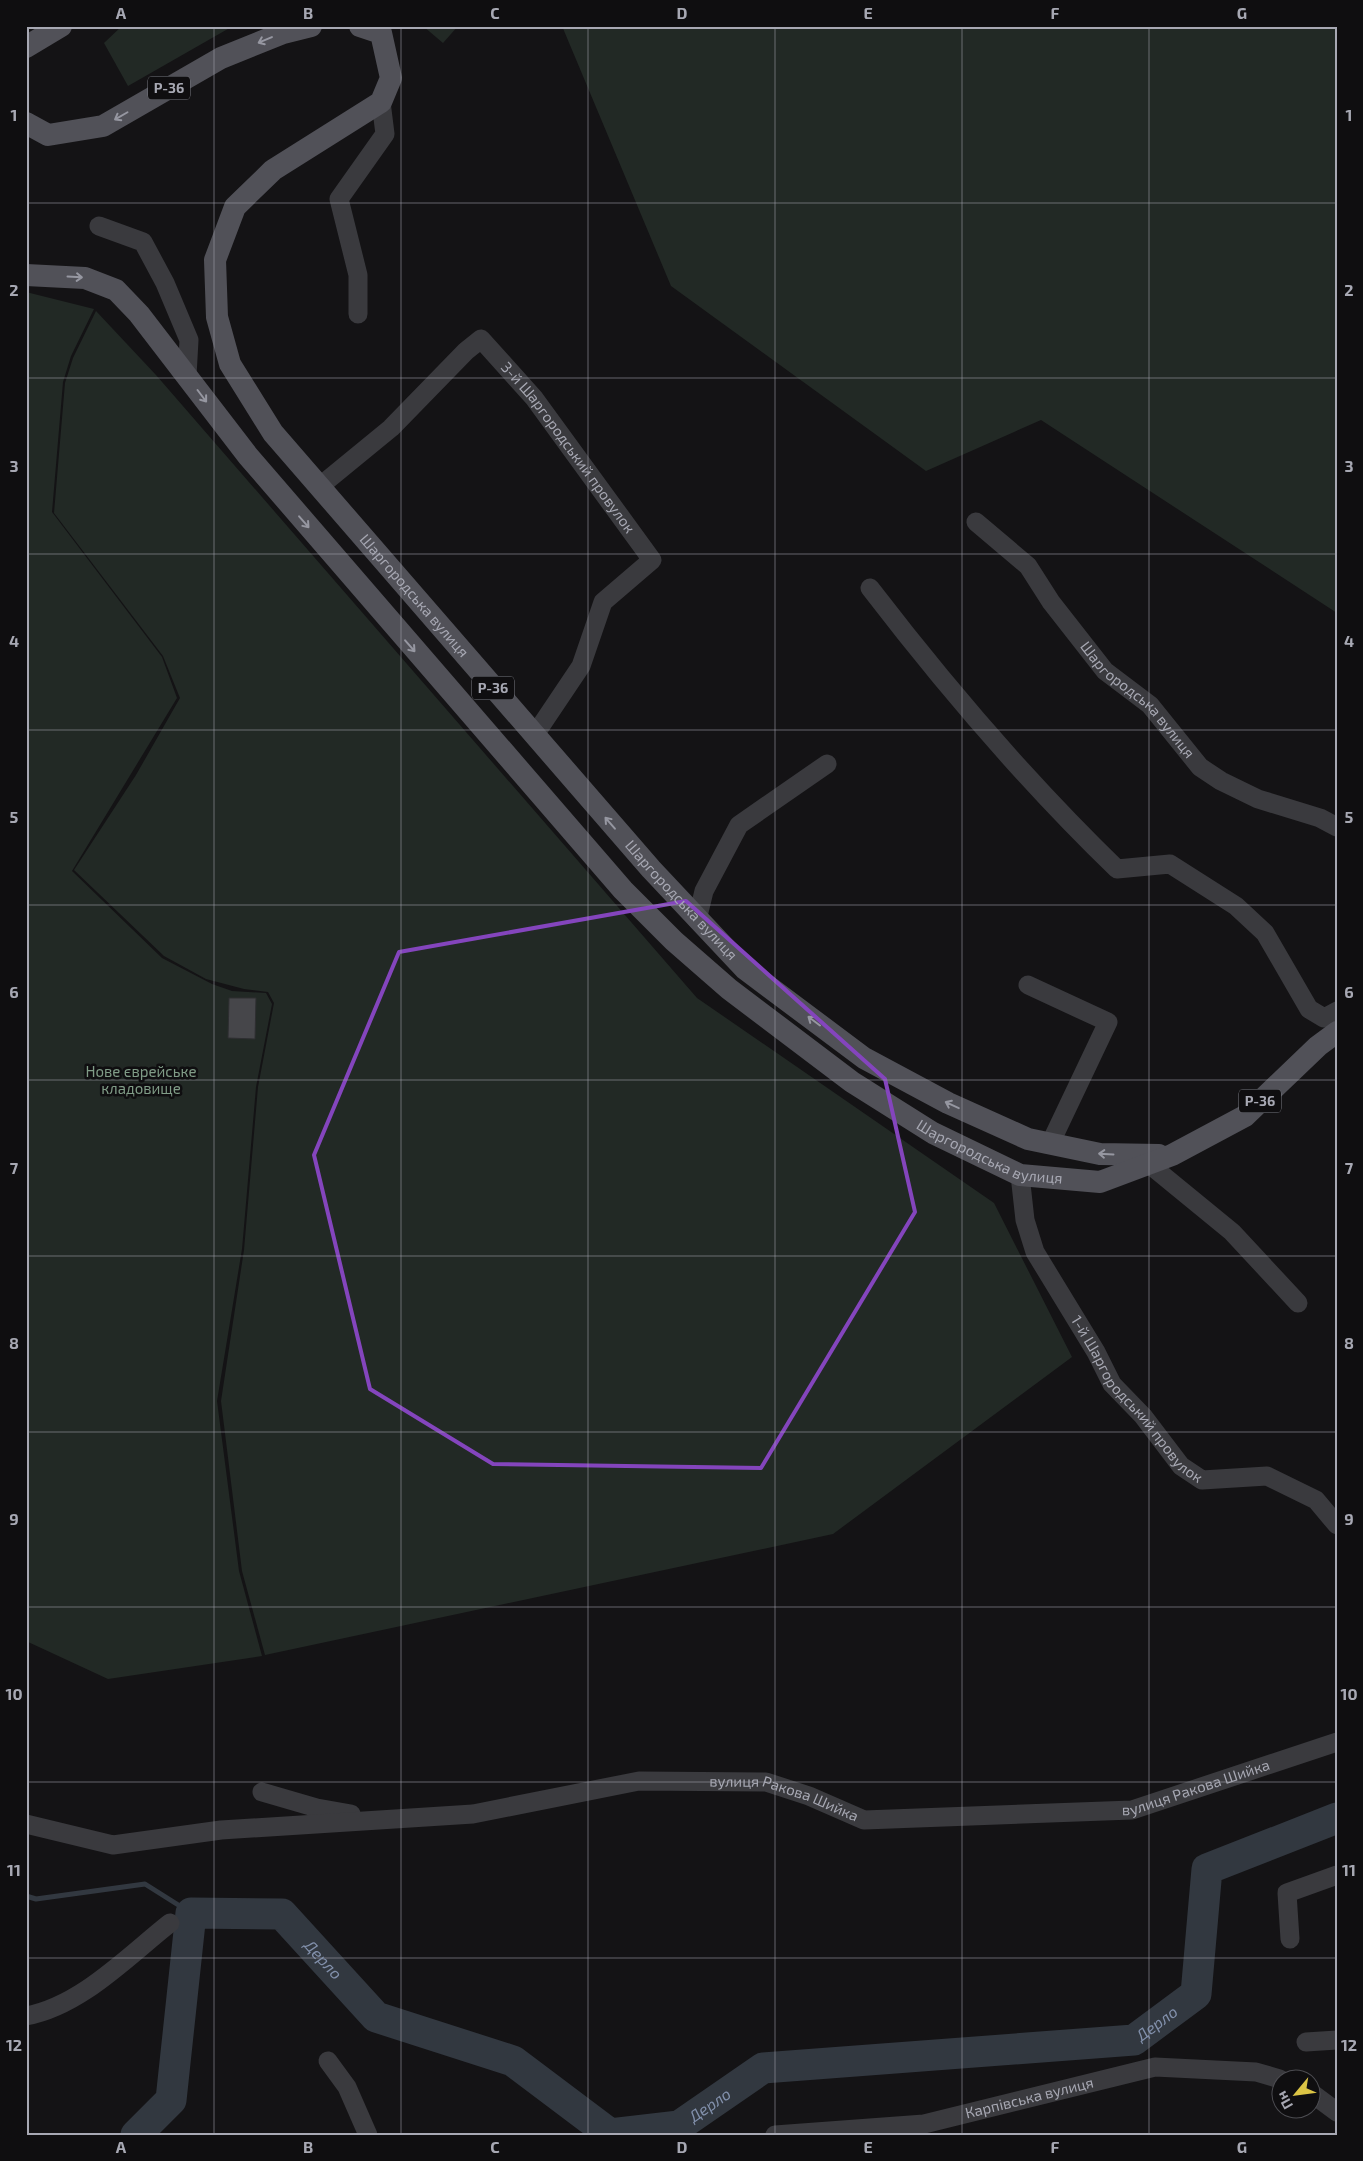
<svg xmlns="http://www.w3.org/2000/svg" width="1363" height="2161" font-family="'Exo 2',sans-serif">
  <rect width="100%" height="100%" fill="#141315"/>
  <g fill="#222925">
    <path d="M122,26H233L128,86L104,43Z"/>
    <path d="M423,26H458L443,43Z"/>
    <path d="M562,26H1337V613L1041,420L926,471L671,286Z"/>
    <path d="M26,292L94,309L71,356L63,382L52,512L162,657L177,698L72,871L162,958L212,984L232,991L266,993L272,1004L256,1087L242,1249L217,1401L239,1571L262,1656L108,1679L26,1641Z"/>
    <path d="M96,311L156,375L697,998L994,1203L1072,1357L833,1534L265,1655L242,1571L221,1401L244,1250L258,1087L274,1003L268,992L244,989L206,979L164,956L74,870L136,775L180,698L163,656L54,513L65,383L73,358Z"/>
  </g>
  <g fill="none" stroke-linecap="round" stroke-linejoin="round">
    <path stroke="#323840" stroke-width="5" d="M26,1896L36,1899L145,1884L191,1913"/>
    <path stroke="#323840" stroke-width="31" id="s1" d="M136,2135L171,2100L191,1913L282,1914L376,2017L513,2061L610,2134L679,2126L763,2068L1134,2040L1196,1994L1207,1869L1337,1818"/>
  </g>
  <path fill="#46464a" stroke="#2e2e31" d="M229,998H256L255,1039L228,1038Z"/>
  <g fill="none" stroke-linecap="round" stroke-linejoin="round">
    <g stroke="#3a3a3e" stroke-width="19">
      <path d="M99,226L143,242L165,283L189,340L187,376"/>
      <path d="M358,314V275L339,199L385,134L381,102"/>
      <path id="s2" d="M319,487L391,428L466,351L481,339L534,398L652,560L603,602L581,666L534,736"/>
      <path id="s3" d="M976,522L1028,566L1051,602L1105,671L1150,705L1200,767L1221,781L1258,799L1320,818L1337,827"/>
      <path d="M870,588C946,687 1027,782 1117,869L1170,864L1236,906L1265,933L1309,1009L1324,1018L1337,1011"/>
      <path d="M697,920L704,891L739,825L827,764"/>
      <path d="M1028,985L1108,1022L1050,1144"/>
      <path d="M1149,1164L1232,1232L1298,1303"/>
      <path id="s4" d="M1020,1175L1025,1220L1035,1252L1096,1352L1112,1384L1143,1416L1181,1466L1202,1480L1267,1476L1316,1500L1337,1525"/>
      <path d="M262,1792L317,1808L351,1814"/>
      <path id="s5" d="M26,1824L113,1845L221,1830L473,1814L639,1781L766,1782L809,1796L864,1820L1132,1810L1337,1742"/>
      <path d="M1290,1939L1287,1893L1337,1875"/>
      <path d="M26,2016C81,2006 128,1956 170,1923"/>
      <path d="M1306,2042L1337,2040"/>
      <path d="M328,2061L347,2087L368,2135"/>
      <path d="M1310,2092L1337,2112"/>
      <path id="s6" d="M775,2135L924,2124L1155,2067L1256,2072L1280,2079"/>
    </g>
    <g stroke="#515158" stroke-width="22">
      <path id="s7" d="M360,26L381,33L391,78L381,102L273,170L235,207L215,260L217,317L230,364L273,433L651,869L745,969L864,1058L948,1103L1028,1139L1100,1154L1159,1155"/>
      <path d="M26,47L61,26"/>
      <path d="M26,123L48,135L103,126L221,58L283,33L311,26"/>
      <path id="s8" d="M26,275L85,278L116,290L139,314L248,456L623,890L674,941L729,989L852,1082L933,1133L1020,1175L1100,1182L1172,1155L1245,1116L1318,1046L1337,1032"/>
    </g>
  </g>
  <defs><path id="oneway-shaft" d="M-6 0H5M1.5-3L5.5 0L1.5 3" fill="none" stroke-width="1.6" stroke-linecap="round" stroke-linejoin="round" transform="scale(1.25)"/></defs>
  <g stroke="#9697a1">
    <use href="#oneway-shaft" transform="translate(265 40) rotate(157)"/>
    <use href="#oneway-shaft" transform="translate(121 116) rotate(150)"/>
    <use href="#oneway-shaft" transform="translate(75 277) rotate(3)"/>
    <use href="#oneway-shaft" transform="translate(202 396) rotate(53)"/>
    <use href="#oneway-shaft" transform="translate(304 522) rotate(49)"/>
    <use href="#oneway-shaft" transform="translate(410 646) rotate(49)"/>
    <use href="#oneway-shaft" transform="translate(610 823) rotate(-131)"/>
    <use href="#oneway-shaft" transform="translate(814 1021) rotate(-143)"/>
    <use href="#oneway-shaft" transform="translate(952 1105) rotate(-155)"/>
    <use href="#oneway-shaft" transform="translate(1106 1154) rotate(-177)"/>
  </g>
  <path fill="none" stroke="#8445bd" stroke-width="4" stroke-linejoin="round" d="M686,901L885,1079L915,1212L761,1468L493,1464L370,1389L314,1155L399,952Z"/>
  <path fill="none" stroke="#a7a8b3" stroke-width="1" stroke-opacity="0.55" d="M214,26V2135M401,26V2135M588,26V2135M775,26V2135M962,26V2135M1149,26V2135M26,203H1337M26,378H1337M26,554H1337M26,730H1337M26,905H1337M26,1080H1337M26,1256H1337M26,1432H1337M26,1607H1337M26,1782H1337M26,1958H1337"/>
  <g text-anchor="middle" stroke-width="5" stroke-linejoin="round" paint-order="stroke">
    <g fill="#0f0e10" stroke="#797a82" stroke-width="1">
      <rect x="148" y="76.5" width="42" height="23" rx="4"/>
      <rect x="472" y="676.5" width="42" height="23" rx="4"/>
      <rect x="1239" y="1089.5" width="42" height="23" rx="4"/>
    </g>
    <g font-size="14" font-weight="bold" fill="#a7a8b3">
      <text x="169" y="93">Р-36</text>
      <text x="493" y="693">Р-36</text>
      <text x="1260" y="1106">Р-36</text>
    </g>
    <g font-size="15" fill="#a7a8b3" stroke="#0f0e10">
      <text dy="5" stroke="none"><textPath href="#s2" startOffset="359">3-й Шаргородський провулок</textPath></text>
      <text dy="5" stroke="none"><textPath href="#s7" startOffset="734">Шаргородська вулиця</textPath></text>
      <text dy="5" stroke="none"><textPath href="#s3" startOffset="242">Шаргородська вулиця</textPath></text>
      <text dy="5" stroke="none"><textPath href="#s7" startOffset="1139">Шаргородська вулиця</textPath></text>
      <text dy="5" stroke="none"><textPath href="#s8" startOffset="1334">Шаргородська вулиця</textPath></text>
      <text dy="5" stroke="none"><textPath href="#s4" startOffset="259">1-й Шаргородський провулок</textPath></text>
      <text dy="5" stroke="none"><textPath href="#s5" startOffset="1188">вулиця Ракова Шийка</textPath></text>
      <text dy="5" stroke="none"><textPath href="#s5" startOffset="768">вулиця Ракова Шийка</textPath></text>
      <text dy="5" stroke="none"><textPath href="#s6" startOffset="258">Карпівська вулиця</textPath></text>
    </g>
    <g font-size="15" fill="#809c87" stroke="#0f0e10">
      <text x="141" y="1077">Нове єврейське<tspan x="141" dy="17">кладовище</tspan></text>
    </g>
    <g font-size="16" font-style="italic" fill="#8290ab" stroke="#0f0e10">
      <text dy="6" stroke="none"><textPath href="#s1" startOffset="390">Дерло</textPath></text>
      <text dy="6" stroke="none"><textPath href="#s1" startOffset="1305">Дерло</textPath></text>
      <text dy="6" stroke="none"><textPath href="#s1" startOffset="840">Дерло</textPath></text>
    </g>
  </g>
  <rect width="1363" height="2161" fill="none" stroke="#0f0e10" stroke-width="55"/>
  <g transform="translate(1296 2094) rotate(241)"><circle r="24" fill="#0f0e10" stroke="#4c4c51"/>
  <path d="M0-4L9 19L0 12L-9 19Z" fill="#dbc445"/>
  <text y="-8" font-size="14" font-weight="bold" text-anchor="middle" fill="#a7a8b3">Пн</text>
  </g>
  <rect x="28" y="28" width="1308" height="2106" fill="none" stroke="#a7a8b3" stroke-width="2"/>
  <g font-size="16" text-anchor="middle" font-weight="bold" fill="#a7a8b3">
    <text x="121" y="19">A</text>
    <text x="308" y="19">B</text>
    <text x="495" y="19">C</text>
    <text x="682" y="19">D</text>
    <text x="868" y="19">E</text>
    <text x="1055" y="19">F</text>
    <text x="1242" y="19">G</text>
    <text x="14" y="121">1</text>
    <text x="1349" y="121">1</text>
    <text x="14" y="296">2</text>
    <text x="1349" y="296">2</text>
    <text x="14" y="472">3</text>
    <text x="1349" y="472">3</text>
    <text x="14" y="647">4</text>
    <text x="1349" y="647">4</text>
    <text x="14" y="823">5</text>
    <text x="1349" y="823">5</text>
    <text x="14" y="998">6</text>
    <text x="1349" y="998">6</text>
    <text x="14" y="1174">7</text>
    <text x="1349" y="1174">7</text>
    <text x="14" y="1349">8</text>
    <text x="1349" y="1349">8</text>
    <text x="14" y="1525">9</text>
    <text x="1349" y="1525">9</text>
    <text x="14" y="1700">10</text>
    <text x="1349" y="1700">10</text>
    <text x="14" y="1876">11</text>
    <text x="1349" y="1876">11</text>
    <text x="14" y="2051">12</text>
    <text x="1349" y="2051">12</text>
    <text x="121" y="2153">A</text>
    <text x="308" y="2153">B</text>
    <text x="495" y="2153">C</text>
    <text x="682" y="2153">D</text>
    <text x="868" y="2153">E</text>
    <text x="1055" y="2153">F</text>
    <text x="1242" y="2153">G</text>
  </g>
</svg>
